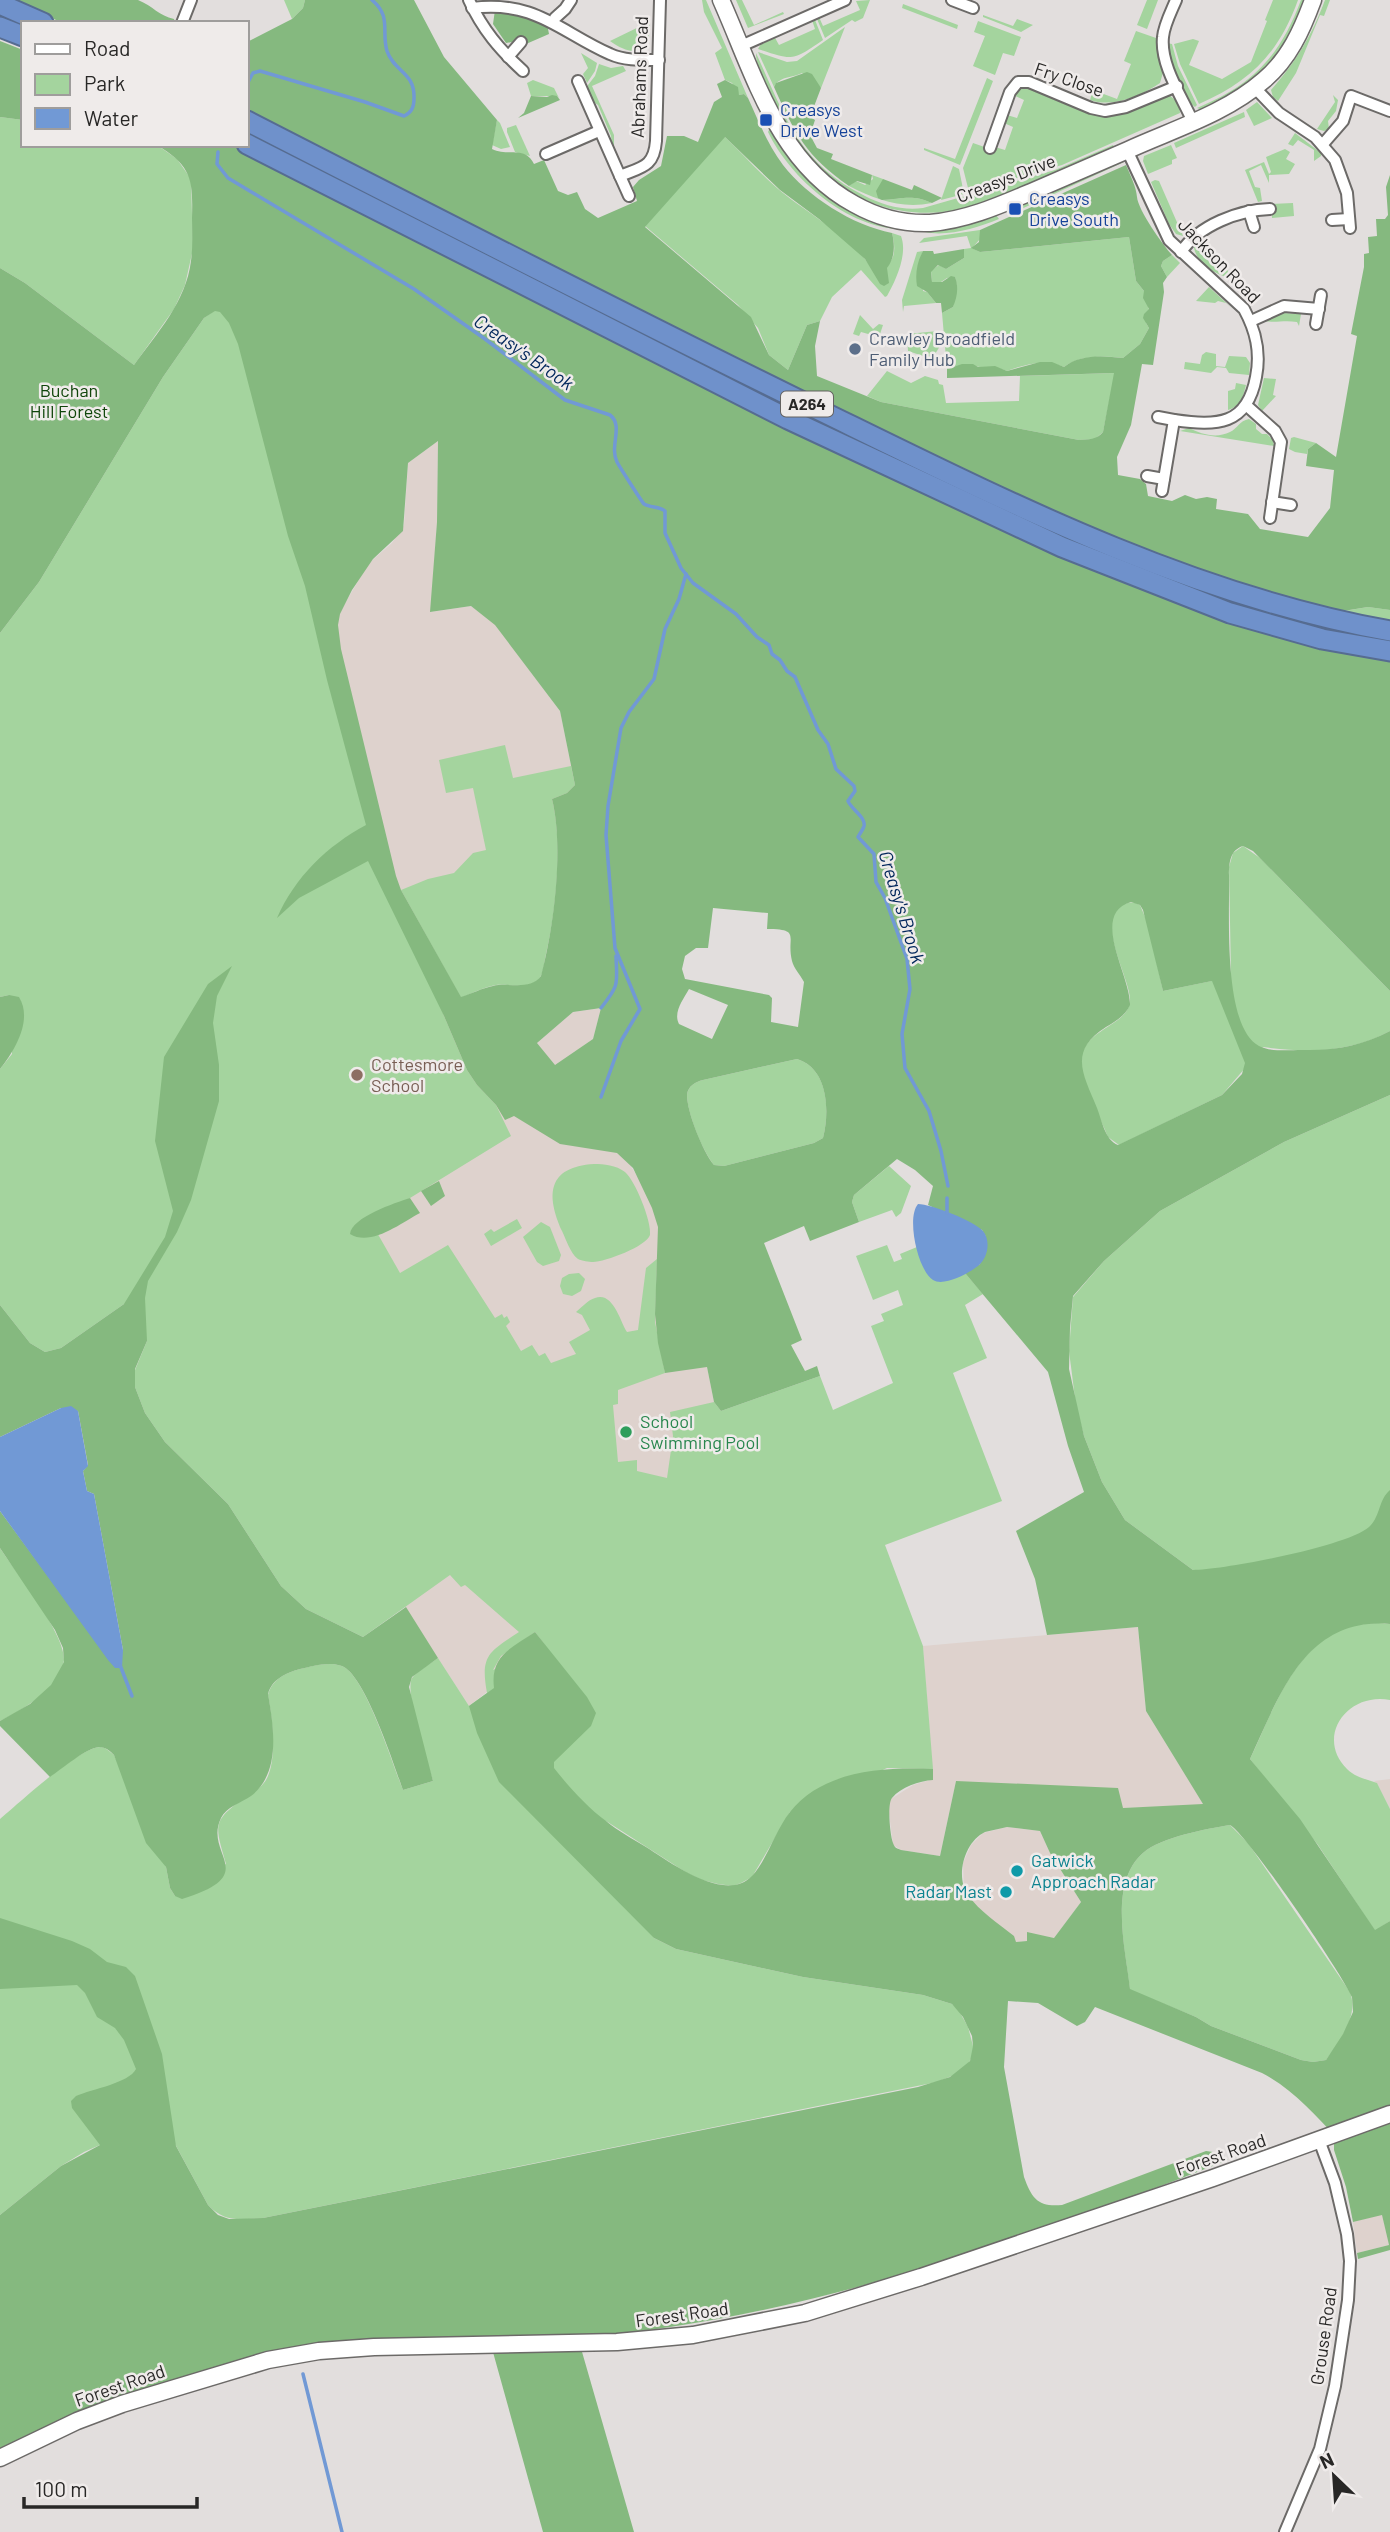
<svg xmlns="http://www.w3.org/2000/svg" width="1390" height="2532" font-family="Barlow,sans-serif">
  <rect width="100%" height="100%" fill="#e2dedd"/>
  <g fill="#ded2cd">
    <path d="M438,441L437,522L431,612L471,606L495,624L560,711L575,785L461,998L615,1141L668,1225L656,1275L655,1314L707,1367L714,1402L721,1411L614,1572L537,1653L469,1706L169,1246L321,631L343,607L368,564L392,543L404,525L408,463Z"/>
    <path d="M601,1008L593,1039L555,1066L537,1043L573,1012Z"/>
    <path d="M1138,1627L1146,1711L1204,1805L1123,1808L956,1781L940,1856L901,1850L893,1845L888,1805L891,1799L913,1785L933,1779L923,1646Z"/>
    <path d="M1390,1779V1809L1378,1785L1374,1781Z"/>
    <path d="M1007,1827L1040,1831L1050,1853L1081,1902L1054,1938L1028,1933V1941L1015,1942L971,1900L964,1888L963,1863L971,1845L983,1833Z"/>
    <path d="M1382,2214L1389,2245L1357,2253L1353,2222Z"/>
  </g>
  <g fill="#a4d49e" fill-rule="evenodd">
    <path d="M284,0H305L303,8L292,19Z"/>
    <path d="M702,0H706L748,98L744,94L739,95L732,83L725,80L715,53L722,48L704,12Z"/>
    <path d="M736,0H742L754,25L783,12L784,14L748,28Z"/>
    <path d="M870,0L863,18L855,22L852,20L825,38L817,19L819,17L823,26L860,10L856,1Z"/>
    <path d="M1147,0H1158L1147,29L1137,25Z"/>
    <path d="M1273,0H1298C1279,53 1250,82 1199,104L1180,64L1174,44L1193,39L1199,41L1189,65L1222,79L1251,62L1267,21L1265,20Z"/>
    <path d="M1301,0H1305C1282,61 1260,82 1202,110L1197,108C1253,85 1280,56 1301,0Z"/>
    <path d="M1325,0H1330L1324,16L1320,15L1296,73L1278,101L1273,97L1271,90C1296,62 1312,35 1325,0Z"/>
    <path d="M903,4L958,25L957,29L902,8Z"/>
    <path d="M983,15L1013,26L1017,19L1033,25L1021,32L983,17Z"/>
    <path d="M812,20H815L823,40C792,61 794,61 758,49L762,42L774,36L779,45L815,29Z"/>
    <path d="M978,21L1021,37L1014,56L1003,53L995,75L973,66L985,36L974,32Z"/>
    <path d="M647,23L650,25C649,55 632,57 610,41Z"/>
    <path d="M845,27L821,88L802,73C793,78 779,76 774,87L758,52L787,62L797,61Z"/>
    <path d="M1136,31L1156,38L1164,69L1160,83C1141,96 1113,108 1090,100L1093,90L1117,99L1131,64L1124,61Z"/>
    <path d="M1167,43L1172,44L1178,66L1197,105L1195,107L1189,102L1173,66Z"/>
    <path d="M581,53L597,63L595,71L587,83L583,74L588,68Z"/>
    <path d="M756,53C785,116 798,163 865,196C882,205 904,211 923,208L1055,170L1113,145L1115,148C1024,188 929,251 835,182C828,177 819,172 813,166C806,159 800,148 794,140C783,126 755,69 756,53Z"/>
    <path d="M599,64L611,68L623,66L626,71L592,86L614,135V146H612L611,136L598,105L592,101L588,91V85L595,76Z"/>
    <path d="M987,78L993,81L960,165L924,150V148L955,159Z"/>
    <path d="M533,80L554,88L559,98L557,96H531L527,83Z"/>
    <path d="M1020,88H1028L1086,111L1169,95L1179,103L1180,113L1062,165L969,192L963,168L973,143L993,150L995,147L1005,150L1013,127L1004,123L1007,115L1017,118L1024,100L1013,95Z"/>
    <path d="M1333,95L1338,100L1336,111L1328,121L1329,129L1324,131L1317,129L1335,102Z"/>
    <path d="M1257,102L1272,118L1254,126L1246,110Z"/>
    <path d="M1244,112L1245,117L1176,148L1174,143Z"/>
    <path d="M0,117L23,120V145H157L177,159L191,179L193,249L185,285L174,309L134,365L25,283L0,268Z"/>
    <path d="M497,120L500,123L510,147L501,149L492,145Z"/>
    <path d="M516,125L530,156L515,152L507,132V128Z"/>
    <path d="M770,128L800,171L902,229C848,229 790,178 768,132Z"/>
    <path d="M1295,133L1321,153V156L1314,161V150L1298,140L1293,146L1288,144Z"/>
    <path d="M724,136C744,155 762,176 783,193C809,214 858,242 873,271C895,266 897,253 892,233L901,236C908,254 896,280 887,296L885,297L861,270L832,297L820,321L807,325L788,370L769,355L758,328L738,305L645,226Z"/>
    <path d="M1171,145L1177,158L1172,160V164L1148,174L1143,161L1144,156Z"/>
    <path d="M1285,149L1290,152L1286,159L1295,164L1289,174L1269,175V183L1261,165L1249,171L1255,187L1260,188L1262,201L1258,202L1245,170L1264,162L1269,174L1271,172L1266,157Z"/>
    <path d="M1116,162H1124L1019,210L1017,206Z"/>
    <path d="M953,166L959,169L964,194L941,200Z"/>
    <path d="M872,175L883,179L882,200C903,199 912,194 932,203C902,209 876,200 849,186L856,181L865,185L873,179Z"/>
    <path d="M1155,180L1159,181L1183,236L1176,234L1169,224L1151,182Z"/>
    <path d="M1293,203L1294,216L1272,218L1271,204Z"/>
    <path d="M996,215L999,219C977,228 947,237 925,232L926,230L970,223Z"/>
    <path d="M980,230L981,238L972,248L980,252L1129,237L1136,281L1144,291L1149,310L1146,323L1149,328L1140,344L1123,358C1104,356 1079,355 1064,367C1046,359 1025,364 1007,371C995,366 991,369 980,367C965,365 962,364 947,369L942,313L953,307L957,287L955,277L947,278L941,282H932L931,271L939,265L946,269L964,258V249L971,248L967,236L919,243L924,238Z"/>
    <path d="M1203,243L1205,247L1202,255L1220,272L1227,269L1230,277C1217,277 1195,261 1194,247Z"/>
    <path d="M923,251L921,256L923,291L927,292L936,303L904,306L903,312L902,300L917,252Z"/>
    <path d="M1172,255L1180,263L1167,277L1161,266L1163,261Z"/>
    <path d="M1209,287L1234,310L1226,303L1218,301L1215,303L1196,301Z"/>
    <path d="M238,294L351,751L444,1016L467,1070L477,1085L496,1105L511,1136L371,1222L400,1273L448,1245L495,1318L502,1314L504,1318L507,1316L510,1322L506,1326L521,1351L532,1345L539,1356L545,1353L551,1363L576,1354L569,1342L590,1330L582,1315L576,1312C582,1307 588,1300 595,1298C613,1291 620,1321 627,1332L638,1330L646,1268L657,1259L655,1322L665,1373L618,1390V1404L613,1405L618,1462L637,1460V1471L667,1478L673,1436L670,1412L714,1402L721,1411L820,1376L833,1410L893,1383L871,1326L884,1321L881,1314L903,1305L898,1290L873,1300L856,1256L887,1245L894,1262L902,1259L900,1254L917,1247L965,1273L983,1294L965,1305L987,1358L953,1373L1002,1501L885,1545L923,1646L933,1769L887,1768L790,1812L752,1877L741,1883L733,1886L718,1884L702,1880L687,1873L606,1821L654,1938L676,1949L803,1977L923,1995L952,2004L958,2009L968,2027L973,2046V2055L967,2066L959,2073L937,2082L263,2218C240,2219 225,2223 208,2205L161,2118L84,2152L61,2166L0,2215V1819C18,1804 78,1748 100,1747C106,1747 110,1752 114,1755L166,1867L170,1888L175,1896L226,1864C215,1825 211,1821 246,1797C251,1793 259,1789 263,1784C279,1767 272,1716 268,1695C272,1679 286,1673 300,1669C312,1666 329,1661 342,1666C365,1675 393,1765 403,1790L433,1781C428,1763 404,1692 412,1678C417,1671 430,1664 438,1658L469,1706L487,1693C480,1655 489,1652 519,1632L465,1585L461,1587L450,1575L363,1637L306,1609L281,1586L228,1504L165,1442L145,1413L135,1387V1370L147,1341L124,1304L61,1348L45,1352L30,1343L0,1305V1069L12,1054L9,995L0,997V633L39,582L163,377L204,318ZM535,1632L545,1645L493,1670L501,1656Z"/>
    <path d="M1283,313L1301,314L1299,326L1297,322C1284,320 1276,323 1264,321Z"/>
    <path d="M860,315L873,329L879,324L883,325L879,337L861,332L859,336L853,334Z"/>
    <path d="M938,331L940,346L932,359L908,351L907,334Z"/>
    <path d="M1206,352L1216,354V366L1225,367L1229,356L1246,357L1250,363L1249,375L1229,373L1226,368L1217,367L1211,373L1184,369L1185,362L1200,364L1202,355Z"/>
    <path d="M887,371L911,383L925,376L938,380L939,384L943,385L946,403L1019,401L1020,376L1115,373L1103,432L1095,439L1079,440L881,402L867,396Z"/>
    <path d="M1264,378L1276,379L1273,395L1276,396L1262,411L1258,405Z"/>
    <path d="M1236,383L1246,385C1243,397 1241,406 1228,410V391L1235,389Z"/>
    <path d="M1249,419L1256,424V429L1262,434H1267L1273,440L1274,446L1180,431L1189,428C1201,434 1216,439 1230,432C1238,428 1239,421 1249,419Z"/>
    <path d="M1294,437L1316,443L1308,449L1307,454L1295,452L1289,449L1291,438Z"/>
    <path d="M1368,607L1390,610V621L1338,612Z"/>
    <path d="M505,745L513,778L571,766L575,785L567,793L552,799C563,843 556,911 546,954C544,962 544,974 538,980C528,989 509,984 496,985C484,987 472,993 461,998L401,890L428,879L454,873L473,853L486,850L473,788L446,793L439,760Z"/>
    <path d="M1243,846L1260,858L1390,991V1031C1350,1053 1307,1053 1263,1047L1222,1095L1119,1145L1108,1137C1101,1119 1083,1086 1081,1067C1077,1027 1132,1028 1130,998C1128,975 1097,923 1120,906C1127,902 1134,901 1140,905L1148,924L1163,991L1231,977L1229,867L1233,853Z"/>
    <path d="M797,1059C828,1068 830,1111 823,1138L814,1143L724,1166L714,1165C703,1152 687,1113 687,1095C688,1086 695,1082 703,1080Z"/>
    <path d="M1390,1095V1556L1238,1578L1193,1570L1125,1520L1102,1482L1084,1436L1076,1406L1069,1351L1073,1297L1104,1261L1160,1211L1284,1142Z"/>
    <path d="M594,1164C604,1164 616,1165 625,1172C635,1180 652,1222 650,1235C647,1246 605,1262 593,1262C589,1262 582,1261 578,1259C570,1253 566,1239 562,1231C546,1195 547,1167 594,1164Z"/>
    <path d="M889,1166L911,1186L901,1213L896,1217L892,1210L859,1222L852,1202L854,1195Z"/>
    <path d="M517,1219L522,1228L491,1246L484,1234L491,1229L494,1232Z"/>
    <path d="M541,1222L550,1227L561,1255L559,1261L543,1266L537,1262L523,1237Z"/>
    <path d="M579,1273L585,1279L581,1291L572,1296L563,1294L560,1286L562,1278L569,1274Z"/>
    <path d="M0,1548C16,1573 65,1633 64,1660C63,1686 21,1711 0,1721Z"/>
    <path d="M1379,1623L1390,1624V1700C1347,1692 1315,1737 1347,1769C1356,1778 1367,1779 1377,1783L1390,1809V1921L1375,1931L1318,1845L1250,1759C1272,1713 1292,1651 1342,1629C1353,1624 1367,1624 1379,1623Z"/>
    <path d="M1230,1825L1248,1843L1350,1992C1359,2016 1340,2041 1326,2060L1313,2062L1301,2060L1211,2026L1196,2017L1130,1990C1126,1951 1108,1883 1143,1853C1161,1837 1206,1829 1230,1825Z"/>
  </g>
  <g fill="#85b97f" fill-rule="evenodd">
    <path d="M10,0H138C153,6 159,16 174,19L175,23H63Z"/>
    <path d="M305,0H414L444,57L497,120L492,149C507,157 525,145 534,164L544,160L558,191L568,195L577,192L585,209L598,218L637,201L633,187L639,180L661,166L667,136H684L698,142L714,102L722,97L717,84L725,80L738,87L739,95L744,94L748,98C758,120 768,145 783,165C808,197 852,225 892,233C895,245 895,258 887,268L889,283L884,286L880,284L865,259L819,219L780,190L725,137L645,227L751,317L769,355L788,370L807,325L820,321L815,346L817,376L881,402L1079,440C1088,439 1097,440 1103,432L1114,373L947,378V369L962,364H973L978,367L995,366L1007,371L1040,362H1052L1064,367C1080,354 1103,356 1123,358L1140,344L1149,328L1143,318L1144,314L1149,309L1143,298L1144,291L1136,281L1129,237L980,252L971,248L979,242L980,230L1126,165C1131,177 1136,186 1137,197C1138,210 1163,245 1172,255L1163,261L1161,266L1167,277L1163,283L1164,292L1153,365L1142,364L1131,425L1117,457L1118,475L1140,479L1146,484L1148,496L1172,501L1185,495L1196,499L1207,497L1217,499L1216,509L1248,514L1260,529L1308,537L1330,508L1334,470L1306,466L1308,449L1316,443L1336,457L1357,336L1351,334L1364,267V254L1369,253L1368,237L1377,236L1376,219H1385L1388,215L1386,187L1390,175V610L1368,607L1337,612L1258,591L1177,563L1053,512L962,470L544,267L247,113V42L292,19L303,8Z"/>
    <path d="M495,10L546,19L549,34L526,44L518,37L512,42L506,43L493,24Z"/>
    <path d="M0,41L23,50V120L0,117Z"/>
    <path d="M807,72L812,74L821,88L810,117L815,120L810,135L817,148L833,154L831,159L872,175L870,185L857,181L849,186C806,156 795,134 774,87L776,83Z"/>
    <path d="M552,95L557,96L560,100L518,118L524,113L531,96L547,97Z"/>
    <path d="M157,145H233L1059,553L1390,659V991L1253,851L1243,846C1230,850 1229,863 1229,875C1230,912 1222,1026 1259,1046C1270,1052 1289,1050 1302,1050C1333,1051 1362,1046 1390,1031V1095L1284,1142L1160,1211L1104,1261L1073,1296L1070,1328L1069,1369L1084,1436L1102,1482L1125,1520L1193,1570C1224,1570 1348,1546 1369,1527C1381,1516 1378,1500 1390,1490V1624C1305,1617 1280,1695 1250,1759L1300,1819L1375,1930L1390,1921V2250L1358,2259L1357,2253L1389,2245L1382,2215L1353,2222L1346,2187L1334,2150V2144L1338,2139C1314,2114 1293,2089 1262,2073L1095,2007L1085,2022L1077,2026L1038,2003L1008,2001L1004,2067L1024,2177C1032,2199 1038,2207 1062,2205L1206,2151L1220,2153L1228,2160C1018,2242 803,2319 578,2338L634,2532H543L491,2345L374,2347L203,2379L0,2458V2215L61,2166L100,2145L72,2108L71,2101L76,2096C92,2089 129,2083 136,2069L124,2040L115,2028L97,2017L85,1993L77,1985L0,1989V1918L72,1941L90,1949L107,1962L126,1967L135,1976L162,2054L176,2146L208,2205L218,2215L229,2219L263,2218L918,2087L950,2077L970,2061L973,2046L972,2036L963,2017L952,2004L923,1995L803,1977L676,1949L654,1938L499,1782L477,1733L469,1706L494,1688C490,1655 512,1648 535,1632L587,1697L596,1713L591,1726L554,1762V1768C569,1787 587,1807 606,1821C618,1831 633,1839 646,1847C670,1862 725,1904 752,1876C767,1860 775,1831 790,1812C823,1770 884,1767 933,1769V1780C919,1781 901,1787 892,1798C887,1804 890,1835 893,1843C895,1848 896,1848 901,1850L940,1856L956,1781L1118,1788L1123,1808L1203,1804L1146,1711L1138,1627L1047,1635L1035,1579L1016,1531L1084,1492L1068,1446L1048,1372L965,1273L980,1264L986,1237L982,1230L928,1205L933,1186L915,1170L897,1159L854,1195L852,1202L859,1222L810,1241L804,1226L764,1243L802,1340L791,1345L805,1371L817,1366L820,1376L721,1411L714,1402L707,1367L665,1373L658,1343L655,1314L658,1227L652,1208L633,1168L617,1153L560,1144L514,1116L505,1120L496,1105L477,1085L467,1070L444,1016L368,861L299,898L277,918C295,877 327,846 366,825L327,680L305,586L288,536L238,344L229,323L220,312L215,311L204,318L163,377L39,582L0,633V268L25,283L134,365C157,333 186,302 191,261C193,247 192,232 192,218C193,180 192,166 157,145ZM438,441L437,522L430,612L471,606L495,625L560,711L575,785L567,793L552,799C564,847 554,928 541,976C530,991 509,982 493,986C482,988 471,994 461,997L401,890L396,876L341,649L338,625L340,614L352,590L373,559L403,531L408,463ZM1131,902L1140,905L1143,910L1163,991L1212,981L1245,1063L1242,1074L1222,1095L1118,1145C1105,1140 1102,1121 1097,1108C1083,1074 1068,1051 1106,1027C1116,1021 1125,1016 1130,1005C1131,976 1089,914 1131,902ZM713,908L768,913L767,929C802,929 786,937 792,961C794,969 800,974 804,982L798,1027L771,1022L772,998L769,995L685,979L682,969L685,956L696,948H708ZM689,989L728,1005L712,1039L679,1024C673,1012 683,1000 689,989ZM601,1008L593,1039L555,1065L537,1043L573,1012ZM797,1059C828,1068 830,1111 823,1138L814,1143L724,1166L714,1165C703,1152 687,1112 687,1095C688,1086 695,1082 703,1080ZM1230,1825C1247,1834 1343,1975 1352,1997L1353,2012L1343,2034L1326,2060L1313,2062L1301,2060L1211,2026L1196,2017L1130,1989C1126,1951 1108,1883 1143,1853C1161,1837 1206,1829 1230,1825ZM1007,1827L1040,1831L1050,1853L1081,1902L1054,1938L1027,1932V1941L1016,1942L1014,1936C999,1924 979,1911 968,1895C955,1877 964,1842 985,1832C992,1830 1000,1829 1007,1827Z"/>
    <path d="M883,179L912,190L914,185L942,198L932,203C912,194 903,199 882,200L878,198L876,191Z"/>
    <path d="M964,249V258L946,269L938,265L931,272L932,282H942L951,276L955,277C959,288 957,297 953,307L942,313L941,303H936L927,292L917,286C915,274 917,262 923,251H933L934,254Z"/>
    <path d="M232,966L217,996L213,1023L219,1065V1101L191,1200L177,1232L148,1281L145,1298L147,1341L135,1369V1387L145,1413L165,1442L228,1504L281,1586L306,1609L363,1637L406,1607L438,1658L412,1677L409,1687L433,1781L403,1790C394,1765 365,1675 342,1666C329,1661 313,1666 300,1669C286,1673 272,1679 268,1694C274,1728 281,1773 251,1796C241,1803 226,1807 221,1818C203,1855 263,1874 182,1899L175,1896L170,1888L166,1867L146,1843L114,1755C110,1751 106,1747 99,1747C86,1748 62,1769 50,1777L0,1726V1721L30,1704L51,1685L64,1662L63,1648L55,1630L0,1548V1511L115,1667L123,1650L94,1494L87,1491L83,1471L88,1465L78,1411L61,1408L0,1437V1305L30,1343L45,1352L61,1348L124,1304L165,1237L173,1211L155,1141L164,1057L208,984Z"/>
    <path d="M9,995L19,997C33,1020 15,1050 0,1069V997Z"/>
    <path d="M439,1181L445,1196L431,1206L421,1191Z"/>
    <path d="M410,1198L420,1213C401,1223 371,1247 350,1234C352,1217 395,1203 410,1198Z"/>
  </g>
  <g fill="#7199d5">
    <path d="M918,1204C931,1204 974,1221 983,1231C991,1241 988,1258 978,1266C969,1273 944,1287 933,1280C918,1271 906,1218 918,1204Z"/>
    <path d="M71,1406L78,1411L88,1466L83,1471L87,1491L94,1494L123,1650L122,1668H115L108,1660L0,1511V1437L61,1408Z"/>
  </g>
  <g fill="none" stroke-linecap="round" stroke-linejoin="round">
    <g stroke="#7199d5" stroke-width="3.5">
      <path d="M247,84L253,73L260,71L365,102L404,116C412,112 414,107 414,98C415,72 394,72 387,51C381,31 392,17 372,0"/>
      <path d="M218,152L217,164L228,178L414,289L485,339L565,400L610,415C624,426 609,446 617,462C619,466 642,502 644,504C651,508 659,506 665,511V533L681,568L693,583L736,614L757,637L769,645L772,654L780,660L787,671L795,677L818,730L828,744L836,769L854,786L855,791L848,801C851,809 866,817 864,826C863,830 860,833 858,837L874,854L876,882L885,898L907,959L910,989L902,1034L905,1068L929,1111L941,1151L948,1186"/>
      <path d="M601,1008C620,984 617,984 616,956"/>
      <path d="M601,1097L621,1041L640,1009L615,948L606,835L608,806L621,728L629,712L654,679L665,629L679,599L686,574"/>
      <path d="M947,1213V1198"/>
      <path d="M120,1665L132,1696"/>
      <path d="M303,2374L342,2532"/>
    </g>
    <g stroke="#6c6a68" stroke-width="14">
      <g id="street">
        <path d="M469,0C482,29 500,50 523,71"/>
        <path d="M952,0L973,8"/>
        <path d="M1176,0C1171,12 1164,25 1163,37C1160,65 1182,97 1193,122"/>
        <path d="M472,8C536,0 560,32 610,54C625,61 643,60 659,60"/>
        <path d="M555,18L565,9L571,0"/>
        <path d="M182,23L191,0"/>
        <path d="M741,46L845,0"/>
        <path d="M508,57L521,42"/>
        <path d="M578,81L620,176C642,167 654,167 656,141L660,0"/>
        <path d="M1255,88L1279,113L1315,137L1335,160L1347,193L1350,228"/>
        <path d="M1323,144L1343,121L1351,96L1390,111"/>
        <path d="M990,148L1010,92L1018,82H1029L1091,108L1105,111L1126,107L1177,86"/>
        <path d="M1127,150L1169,240L1244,309C1256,331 1261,352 1256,377C1247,426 1217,426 1174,420L1162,491"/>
        <path d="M546,154L599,131"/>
        <path d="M620,176L629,196"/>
        <path d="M1249,211L1254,227"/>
        <path d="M1332,220L1349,219"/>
        <path d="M1181,252C1199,225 1239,210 1270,209"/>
        <path d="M1251,321L1284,306L1319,309"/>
        <path d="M1316,324L1321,295"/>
        <path d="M1247,406L1275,431L1281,442L1270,518"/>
        <path d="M1158,417L1174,420"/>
        <path d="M1147,476L1164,479"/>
        <path d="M1272,502L1291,505"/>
        <path d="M1285,2532L1320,2449L1335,2386L1348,2300L1350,2261L1347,2234L1335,2183L1319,2140"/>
      </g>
    </g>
    <g stroke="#6c6a68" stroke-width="19">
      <g id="secondary">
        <path d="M721,0C754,74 778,163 854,204C877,217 904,224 930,223C966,220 998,206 1031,192C1063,178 1096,164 1128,150C1174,129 1225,114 1264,80C1289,59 1302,30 1313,0"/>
        <path d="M0,2458L77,2421L122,2404L268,2360L319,2351L374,2347L617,2342L693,2335L805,2313L921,2277L1213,2178L1390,2114"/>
      </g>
    </g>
    <g stroke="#566c91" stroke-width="23">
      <g id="highway">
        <path d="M0,4L43,23"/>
        <path d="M0,27L23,36"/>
        <path d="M247,121C438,219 629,317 821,411C1003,500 1189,595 1390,631"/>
        <path d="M247,144L788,419L1062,547L1230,613L1322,639L1390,651"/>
      </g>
    </g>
    <use href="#street" stroke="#fff" stroke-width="10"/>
    <use href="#secondary" stroke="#fff" stroke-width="16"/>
    <use href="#highway" stroke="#6f91cb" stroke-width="19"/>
  </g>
  <g fill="#1a4fb4" stroke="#efebea" stroke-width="2.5">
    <rect x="759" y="113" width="14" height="14" rx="3.5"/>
    <rect x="1008" y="202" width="14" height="14" rx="3.5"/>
  </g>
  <circle fill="#5c6f8a" stroke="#efebea" stroke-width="2.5" cx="855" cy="349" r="7"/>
  <circle fill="#8d6e63" stroke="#efebea" stroke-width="2.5" cx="357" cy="1075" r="7"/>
  <circle fill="#2e9e5b" stroke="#efebea" stroke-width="2.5" cx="626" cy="1432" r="7"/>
  <g fill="#0f9aa8" stroke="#efebea" stroke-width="2.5">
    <circle cx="1017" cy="1871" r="7"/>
    <circle cx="1006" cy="1892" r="7"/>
  </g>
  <g text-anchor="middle" stroke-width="5" stroke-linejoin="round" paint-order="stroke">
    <rect fill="#efebea" stroke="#646261" stroke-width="2" x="781" y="391.5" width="52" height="25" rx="5"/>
    <g font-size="16" font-weight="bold" fill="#282726">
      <text x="807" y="410">A264</text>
    </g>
    <g font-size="18" fill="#282726" stroke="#efebea">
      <text transform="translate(640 77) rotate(-88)" y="6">Abrahams Road</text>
      <text transform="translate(1069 80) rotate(19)" y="6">Fry Close</text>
      <text transform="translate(1006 179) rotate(-21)" y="6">Creasys Drive</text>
      <text transform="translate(1219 261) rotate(46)" y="6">Jackson Road</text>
      <text transform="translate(1221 2155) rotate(-19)" y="6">Forest Road</text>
      <text transform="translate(682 2315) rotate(-8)" y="6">Forest Road</text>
      <text transform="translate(1324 2336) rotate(-82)" y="6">Grouse Road</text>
      <text transform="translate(120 2386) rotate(-19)" y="6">Forest Road</text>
    </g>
    <g font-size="18" fill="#164399" stroke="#efebea" text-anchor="start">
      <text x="780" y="116">Creasys<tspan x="780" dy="21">Drive West</tspan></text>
      <text x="1029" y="205">Creasys<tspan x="1029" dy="21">Drive South</tspan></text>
    </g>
    <g font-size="18" fill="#4e5e75" stroke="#efebea" text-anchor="start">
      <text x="869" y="345">Crawley Broadfield<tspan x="869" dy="21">Family Hub</tspan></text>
    </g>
    <g font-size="18" fill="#0f450a" stroke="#efebea">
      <text x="69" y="397">Buchan<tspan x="69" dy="21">Hill Forest</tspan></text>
    </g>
    <g font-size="18" fill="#785e54" stroke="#efebea" text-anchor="start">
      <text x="371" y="1071">Cottesmore<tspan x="371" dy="21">School</tspan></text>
    </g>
    <g font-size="18" fill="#27864d" stroke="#efebea" text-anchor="start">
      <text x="640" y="1428">School<tspan x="640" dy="21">Swimming Pool</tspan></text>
    </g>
    <g font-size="18" fill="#0d838f" stroke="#efebea" text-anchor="start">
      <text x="1031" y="1867">Gatwick<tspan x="1031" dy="21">Approach Radar</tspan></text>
      <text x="992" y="1898" text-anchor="end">Radar Mast</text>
    </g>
    <g font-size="19" font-style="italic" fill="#01265b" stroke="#efebea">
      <text transform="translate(524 352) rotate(35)" y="7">Creasy's Brook</text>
      <text transform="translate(902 907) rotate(73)" y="7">Creasy's Brook</text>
    </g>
  </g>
  <rect x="21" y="21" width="228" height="126" fill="#efebea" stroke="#9f9d9c" stroke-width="2"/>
  <rect x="35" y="44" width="35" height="10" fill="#ffffff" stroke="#9f9d9c" stroke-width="2"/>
  <text x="84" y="56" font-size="21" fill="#282726">Road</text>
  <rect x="35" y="74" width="35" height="21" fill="#a4d49e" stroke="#9f9d9c" stroke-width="2"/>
  <text x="84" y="91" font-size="21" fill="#282726">Park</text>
  <rect x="35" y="108" width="35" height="21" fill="#7199d5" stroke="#9f9d9c" stroke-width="2"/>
  <text x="84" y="126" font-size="21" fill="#282726">Water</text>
  <g transform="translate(1334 2476) rotate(335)" stroke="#efebea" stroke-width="5" paint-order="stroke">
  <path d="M0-5L12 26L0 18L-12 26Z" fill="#282726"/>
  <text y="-10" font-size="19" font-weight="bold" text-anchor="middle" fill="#282726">N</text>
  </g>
  <path d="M24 2497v10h173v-10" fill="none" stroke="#282726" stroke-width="3.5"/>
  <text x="35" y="2497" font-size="21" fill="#282726" stroke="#efebea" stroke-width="5" paint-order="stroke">100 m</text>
</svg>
